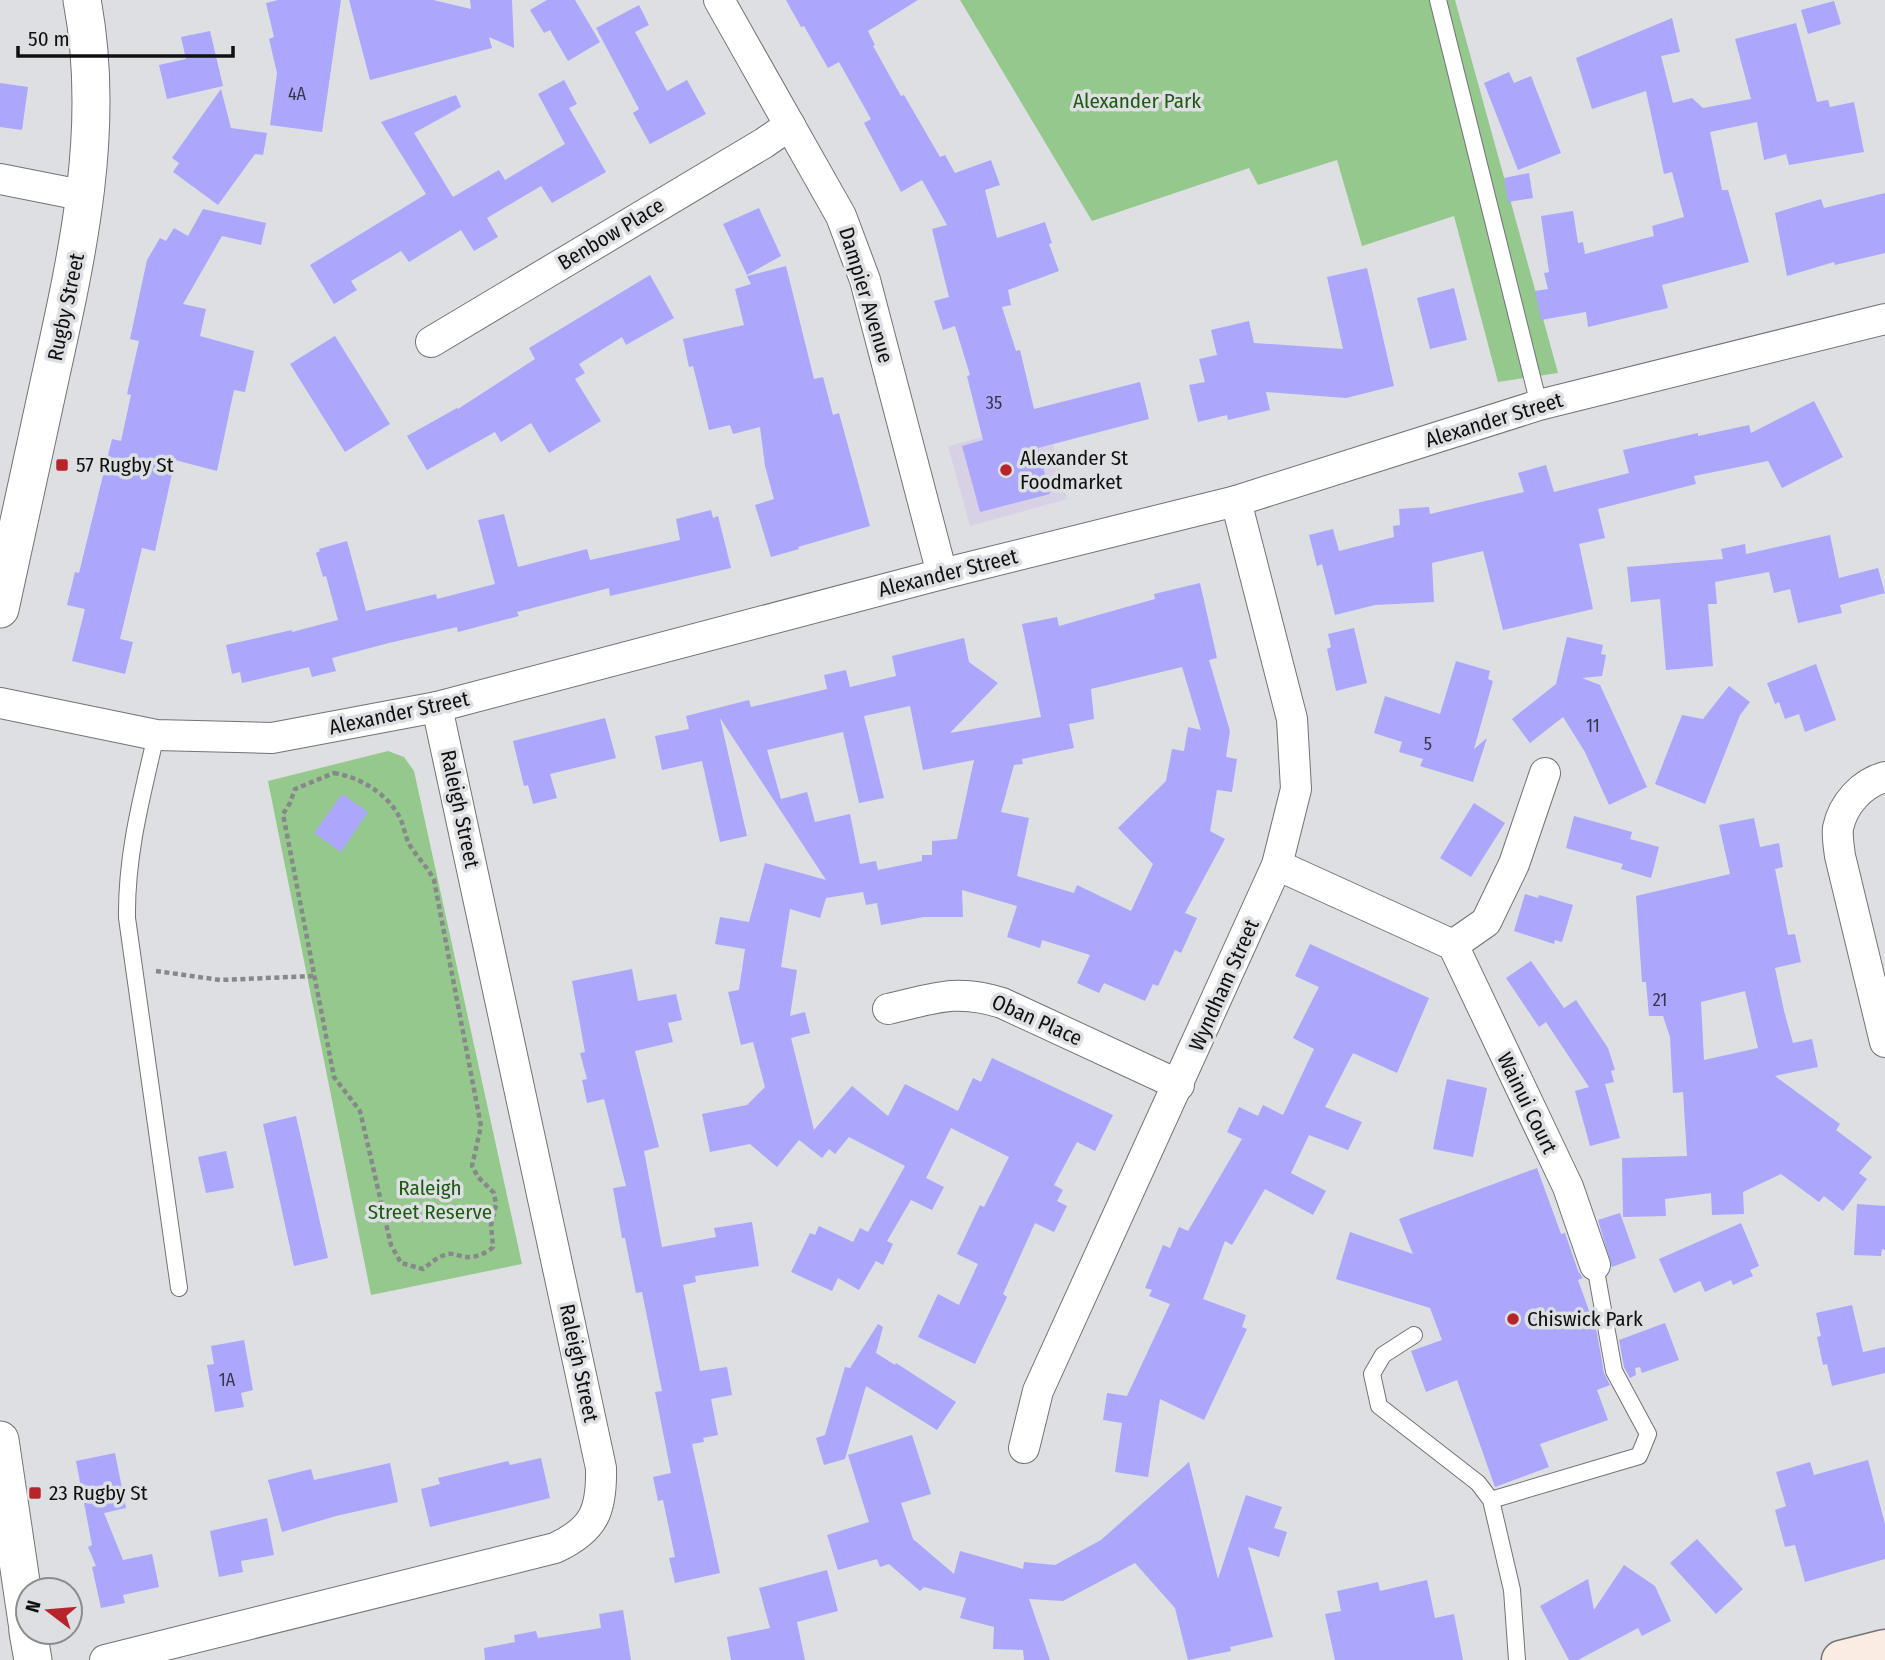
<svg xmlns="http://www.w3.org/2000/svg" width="1885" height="1660" font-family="'Fira Sans Condensed',sans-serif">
  <rect width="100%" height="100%" fill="#dddfe2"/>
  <path fill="#d8d1e6" d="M1047,420L1067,499L970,526L948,446Z"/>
  <g fill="#95c88d">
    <path d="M960,0H1455L1558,373L1498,382L1454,216L1362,246L1337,160L1258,185L1249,168L1092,221Z"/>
    <path d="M388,751L404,757L414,771L522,1264L371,1295L268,781Z"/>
  </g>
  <g fill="#aaa7fd" fill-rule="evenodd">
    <path d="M278,0H341L322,132L270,125L277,73L269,39L274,37L266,3Z"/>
    <path d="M349,0H433L471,9L470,0H512L514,48L489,37L492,48L370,80Z"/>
    <path d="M547,0H575L600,42L568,61L550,30L544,33L530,10Z"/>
    <path d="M786,0H918L868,31L875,45L873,46L901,96L904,95L940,157L945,155L955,173L991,160L1000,185L985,190L997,238L1045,222L1052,243L1049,244L1059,271L1008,290L1011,305L1002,307L1016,351L1020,350L1034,409L1140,382L1149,419L1038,448L1050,494L980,512L962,446L983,440L967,376L970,375L955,326L943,330L934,301L949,297L932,229L947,225L922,180L901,192L864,123L871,119L839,62L828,68L804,26L801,27Z"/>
    <path d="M1834,1L1841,24L1808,34L1801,10Z"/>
    <path d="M639,5L649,25L635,32L667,91L687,80L706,114L650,144L633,113L639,109L596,28Z"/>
    <path d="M1672,18L1680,52L1661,56L1673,103L1692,98L1703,108L1751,99L1735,39L1796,23L1817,102L1828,100L1830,107L1854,102L1864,152L1789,165L1786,154L1764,160L1757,122L1710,132L1722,190H1728L1749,262L1662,285L1668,308L1588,327L1586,312L1541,320L1535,291L1548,289L1544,273L1549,272L1541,216L1573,211L1578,243L1583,242L1585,254L1654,236L1652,226L1684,217L1672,172L1664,174L1646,91L1592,109L1576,58Z"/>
    <path d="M210,31L223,86L167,99L159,65L186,59L181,37Z"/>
    <path d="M1509,72L1514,83L1531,76L1561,153L1518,170L1484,83Z"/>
    <path d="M564,80L577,104L569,108L606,172L552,203L541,186L487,218L498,237L474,251L461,230L409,262L401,251L351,281L357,290L334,304L310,265L426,194L381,122L456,95L461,107L414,133L453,197L499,170L505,180L565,144L538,94Z"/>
    <path d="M0,83L28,87L22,130L0,127Z"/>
    <path d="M221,89L231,128L267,133L263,155L255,154L218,205L173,172L179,163L172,158Z"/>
    <path d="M1529,173L1533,198L1508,202L1504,178Z"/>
    <path d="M1885,193V253L1835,265L1834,262L1787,276L1775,213L1821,199L1824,208Z"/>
    <path d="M759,208L781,256L747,275L723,224Z"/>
    <path d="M203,209L266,223L261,245L222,236L183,304L206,309L200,336L254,351L245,392L234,390L217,471L175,460L155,551L142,548L120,639L133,642L125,674L72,661L85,609L67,605L75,572L79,573L112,439L121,441L131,395L127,394L139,341L130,339L147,260L160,238L166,241L174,228L188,236Z"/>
    <path d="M786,266L814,379L823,377L833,415L839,413L870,526L798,547L799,549L771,557L755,505L774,499L765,466L760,427L733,434L730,425L709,430L693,366L689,367L683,339L744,325L735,289L751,284L747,276Z"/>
    <path d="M1367,268L1394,386L1346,398L1266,392L1270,410L1228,420L1227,415L1198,422L1189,385L1205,382L1199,359L1217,355L1211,330L1249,321L1254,343L1343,349L1327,277Z"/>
    <path d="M650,275L674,318L626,345L622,337L579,364L585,373L575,379L601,421L549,453L531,423L501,442L495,432L427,470L407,436L457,408L458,409L535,359L529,348Z"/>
    <path d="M1454,288L1467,340L1430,349L1417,298Z"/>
    <path d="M335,336L390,424L345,452L290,364Z"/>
    <path d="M1814,401L1843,457L1782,488L1768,461L1694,476L1696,484L1598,509L1605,538L1579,544L1593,609L1503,630L1483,551L1432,563L1434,602L1375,605L1335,615L1322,564L1317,566L1309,535L1333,529L1339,551L1394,537L1393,526L1400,525L1399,509L1429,507L1430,514L1524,492L1518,473L1546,465L1554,492L1629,473L1623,450L1698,433V436L1749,425L1751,433Z"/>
    <path d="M711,510L713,518L718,516L731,568L610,596L609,588L517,612L519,616L458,632L457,627L389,643L332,658L336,671L312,677L309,667L242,683L240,672L232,674L226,645L292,630V632L338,620L326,576L323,577L316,553L320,551L319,549L347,541L366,611L436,594L437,599L495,584L478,520L504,514L518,567L587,549L590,560L680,540L676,519Z"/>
    <path d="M1830,535L1839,578L1878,568L1885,593L1840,605L1842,613L1798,623L1790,589L1774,593L1769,572L1715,582L1717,604H1708L1713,666L1666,670L1660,599L1631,602L1627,567L1723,559L1721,549L1745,544L1746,554Z"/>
    <path d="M1200,583L1217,658L1209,660L1230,731L1226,757L1237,759L1232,792L1217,790L1210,831L1225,839L1185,913L1197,918L1181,953L1175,950L1158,986L1153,984L1145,1001L1104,983L1099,993L1077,983L1090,955L1042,940L1040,948L1007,937L1017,906L962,890L963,917H924L881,925L877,903L866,905L863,892L826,898L820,918L790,909L781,967L797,970L790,1016L805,1012L810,1033L791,1038L814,1130L852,1086L888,1116L905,1084L958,1111L973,1078L981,1082L992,1058L1113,1115L1095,1151L1077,1142L1054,1185L1063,1190L1057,1201L1067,1206L1054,1232L1035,1223L1003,1294L1007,1297L975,1364L918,1337L938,1294L959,1305L978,1264L957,1254L980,1205L984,1207L1009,1157L951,1128L926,1178L944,1187L932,1210L911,1200L887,1241L893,1244L883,1265L876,1261L859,1290L838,1278L832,1291L791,1272L810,1233L815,1235L819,1226L853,1242L860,1228L868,1232L905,1166L849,1137L835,1154L829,1149L822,1158L799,1140L777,1167L750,1144L710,1152L702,1114L747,1105L765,1087L753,1042L741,1045L728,992L739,990L745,949L715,944L720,917L749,922L765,863L826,880L720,718L747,836L720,842L702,761L662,770L655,736L689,729L686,716L749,700L751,707L827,689L824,675L846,670L850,687L896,676L892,656L964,638L969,662L998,683L950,733L1041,717L1022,624L1057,617L1059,626L1155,599L1154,594ZM1182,667L1201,730L1188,727L1184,751L1172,749L1166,781L1118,828L1153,864L1131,911L1077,885L1074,893L1017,876L1029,818L1001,812L1014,765L1023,764L1022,759L1074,748L1069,724L1094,719L1091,689ZM910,706L923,770L974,760L957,839L932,841V855H922V861L878,870L876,861L860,864L850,814L815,822L807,792L781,799L767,750L843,732L859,803L884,798L864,716Z"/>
    <path d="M1354,628L1367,683L1336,691L1327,649L1331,647L1328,634Z"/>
    <path d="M1567,637L1603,645L1601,654L1606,655L1602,676L1582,678L1600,685L1647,787L1609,805L1585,752L1563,717L1530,743L1512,719L1556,684Z"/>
    <path d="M1456,661L1490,671L1488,679L1493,681L1474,749L1487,738L1473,782L1420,766L1423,759L1399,752L1402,742L1374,733L1385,696L1440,714Z"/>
    <path d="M1816,664L1836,720L1805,732L1799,714L1785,719L1779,702L1775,704L1767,683Z"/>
    <path d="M1729,686L1750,702L1740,715L1705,804L1655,784L1682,715L1703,719Z"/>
    <path d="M605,718L616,758L550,774L557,798L533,804L528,785L524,786L513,741Z"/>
    <path d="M342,794L368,812L341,852L314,833Z"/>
    <path d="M1474,803L1505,823L1471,877L1440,858Z"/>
    <path d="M1574,816L1632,832L1630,839L1659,847L1651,878L1621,869L1623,864L1566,848Z"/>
    <path d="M1754,818L1760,847L1779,843L1783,867L1775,869L1788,935L1795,934L1801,962L1775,968L1784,1011L1793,1043L1812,1039L1818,1067L1775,1076L1840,1124L1836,1130L1872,1157L1859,1173L1867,1179L1843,1211L1824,1196L1819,1202L1781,1174L1743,1192L1744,1214L1712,1215L1711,1193L1665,1199L1666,1216L1623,1217L1622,1158L1687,1156L1683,1092L1673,1093L1670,1037L1663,1016H1649L1646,982H1642L1636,896L1730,874L1719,825ZM1745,991L1758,1048L1704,1060L1701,1002Z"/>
    <path d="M1525,894L1538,898L1539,895L1573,905L1562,942L1555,940L1554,944L1514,931Z"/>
    <path d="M1310,944L1429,998L1397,1073L1353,1053L1325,1107L1362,1122L1348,1150L1309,1135L1291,1173L1326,1191L1313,1215L1265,1189L1232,1245L1225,1241L1203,1299L1246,1315L1242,1327L1247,1329L1204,1420L1160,1399L1148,1477L1115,1472L1122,1423L1103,1420L1107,1393L1127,1396L1170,1304L1149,1296L1152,1290L1145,1288L1163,1245L1170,1248L1179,1227L1188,1231L1242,1139L1227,1132L1239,1107L1258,1116L1263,1105L1283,1115L1314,1049L1293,1038L1319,987L1295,976Z"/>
    <path d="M1531,961L1564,1008L1576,1000L1608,1048L1615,1070L1611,1071L1614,1082L1605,1084L1620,1138L1590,1146L1575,1091L1589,1087L1546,1022L1539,1027L1506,978Z"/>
    <path d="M632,969L638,1001L676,994L682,1020L668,1023L673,1042L635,1051L659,1147L644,1151L662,1247L716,1237L714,1228L752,1222L759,1266L695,1276L696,1282L683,1285L700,1371L727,1367L732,1395L711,1399L718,1435L703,1438L704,1442L692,1444L720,1573L675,1583L669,1558L675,1557L663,1500L658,1501L653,1477L671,1473L655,1392L662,1391L642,1292L636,1293L625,1238H622L613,1188L626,1186L604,1099L587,1103L582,1080L587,1079L580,1053L585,1052L572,981Z"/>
    <path d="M1447,1079L1487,1088L1473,1157L1433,1149Z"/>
    <path d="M296,1116L328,1258L294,1266L263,1124Z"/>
    <path d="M226,1151L234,1188L206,1193L198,1157Z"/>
    <path d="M1537,1168L1561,1234L1565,1233L1578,1271L1583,1278L1578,1280L1597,1333L1604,1373L1610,1385L1597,1390L1608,1420L1540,1444L1549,1467L1495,1487L1457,1380L1426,1392L1411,1351L1442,1340L1430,1308L1336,1279L1350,1232L1413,1254L1399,1219Z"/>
    <path d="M1857,1204L1885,1206V1250L1882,1249L1881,1256L1854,1255Z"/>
    <path d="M1620,1213L1636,1258L1612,1267L1598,1220Z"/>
    <path d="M1741,1223L1759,1266L1750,1270L1753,1276L1733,1285L1731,1280L1705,1292L1700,1281L1674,1293L1659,1259Z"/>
    <path d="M1852,1305L1863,1352L1885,1347V1373L1832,1386L1827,1364L1823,1365L1817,1337L1821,1336L1816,1313Z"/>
    <path d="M1665,1323L1679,1360L1642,1373L1640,1367L1635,1368L1636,1375L1630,1378L1624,1367L1619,1340Z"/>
    <path d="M878,1324L883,1327L876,1353L895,1365L896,1363L956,1402L937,1430L866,1386L845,1459L824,1465L816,1438L825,1435L845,1367L850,1368Z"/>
    <path d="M244,1340L253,1390L241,1393L244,1407L215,1412L207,1365L214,1364L211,1346Z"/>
    <path d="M912,1435L931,1494L901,1503L913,1539L954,1574L960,1551L1023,1569L1024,1562L1055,1565L1101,1540L1189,1462L1218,1579L1246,1495L1282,1507L1274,1528L1287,1532L1279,1557L1248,1547L1273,1637L1230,1647L1231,1651L1188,1660L1175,1608L1135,1563L1063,1601L1029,1599L1050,1660H1024L1023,1650L993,1649L994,1627L960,1618L966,1598L924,1587L920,1591L889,1564L880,1567L877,1559L838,1570L827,1535L869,1522L848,1455Z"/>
    <path d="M115,1453L126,1508L104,1513L123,1560L152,1554L159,1587L123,1595L125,1603L101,1608L92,1567L96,1566L88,1547L92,1545L76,1461Z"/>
    <path d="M541,1458L550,1498L430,1527L421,1489L440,1484L438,1478L508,1461L510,1465Z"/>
    <path d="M1868,1460L1885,1524V1559L1805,1582L1795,1545L1785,1547L1775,1510L1786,1506L1776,1472L1810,1462L1814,1475Z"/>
    <path d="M390,1463L398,1502L336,1516L282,1532L268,1480L311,1469L314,1480Z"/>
    <path d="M267,1518L274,1555L241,1561L243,1572L219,1577L210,1531Z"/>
    <path d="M1697,1539L1743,1589L1716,1614L1670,1563Z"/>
    <path d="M1624,1565L1655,1586L1671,1621L1642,1636L1638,1628L1578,1660H1569L1540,1606L1588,1579L1594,1610Z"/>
    <path d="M827,1570L838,1611L797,1622L805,1660H731L727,1637L770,1628L759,1588Z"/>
    <path d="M1427,1580L1435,1618L1454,1614L1463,1660H1335L1325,1614L1341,1611L1337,1591L1378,1582L1380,1591Z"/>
    <path d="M623,1610L631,1660H485L484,1648L515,1642L514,1635L536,1631L538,1638L601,1628L599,1614Z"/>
  </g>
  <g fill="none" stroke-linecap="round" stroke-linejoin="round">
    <g stroke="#717375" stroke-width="18">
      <g id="service">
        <path d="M1438,0L1539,405"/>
        <path d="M156,735C142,796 126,855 127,918L179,1288"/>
        <path d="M1414,1335L1383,1355L1372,1374L1379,1406L1478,1483L1491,1500L1512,1590L1517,1660"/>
        <path d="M1491,1500L1639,1456L1648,1434L1614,1371L1595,1265"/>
      </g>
    </g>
    <g stroke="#717375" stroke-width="32">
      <g id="minor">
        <path d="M719,0L841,216L865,280L942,574"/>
        <path d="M0,179L86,196"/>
        <path d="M431,342L764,143L790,125"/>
        <path d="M0,703L156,735L272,738L437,707L942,574L1236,501L1539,405L1885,319"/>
        <path d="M1885,777C1862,783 1843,804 1838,828C1837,837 1839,848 1840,856L1885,1042"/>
        <path d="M1277,865L1453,945L1568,1187L1595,1265"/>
        <path d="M1453,945L1486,922L1514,864L1545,773"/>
        <path d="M888,1009C932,999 956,988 1002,1003L1179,1085"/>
        <path d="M1024,1448L1038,1391L1277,865L1296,789L1292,719L1236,501"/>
        <path d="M105,1660L555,1548C594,1530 602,1511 601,1468L437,707"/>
      </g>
    </g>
    <g stroke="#717375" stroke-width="39">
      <g id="tertiary">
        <path d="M0,609C17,531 34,453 51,374C78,252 106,126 82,0"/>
        <path d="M0,1440L28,1629"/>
        <path d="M28,1632L33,1660"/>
      </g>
    </g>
    <g stroke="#717375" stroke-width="41">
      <path id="secondary" d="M1841,1660L1885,1649"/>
    </g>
    <g stroke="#87888a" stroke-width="4.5" stroke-dasharray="5 3.5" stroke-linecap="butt">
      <path d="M334,773C360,777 388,794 400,818C404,826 405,836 409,844C417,857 427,866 434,880L481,1126L472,1166L478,1177L494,1193L496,1205L491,1225L493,1247C487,1253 475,1258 466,1257C460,1257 455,1253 448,1254C438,1256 431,1263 423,1269L401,1263L391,1245L360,1111L334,1077L283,814L290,803L295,789Z"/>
      <path d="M156,971L220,980L314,976"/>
    </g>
    <use href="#service" stroke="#fff" stroke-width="16"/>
    <use href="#minor" stroke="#fff" stroke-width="30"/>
    <use href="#tertiary" stroke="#fff" stroke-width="37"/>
    <use href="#secondary" stroke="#faece2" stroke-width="38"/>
  </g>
  <g fill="#b6252b" stroke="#dddfe2" stroke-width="2.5">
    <rect x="55" y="458" width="14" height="14" rx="3.5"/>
    <circle cx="1006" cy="470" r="7"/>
    <circle cx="1513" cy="1319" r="7"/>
    <rect x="28" y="1486" width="14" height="14" rx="3.5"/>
  </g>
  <g text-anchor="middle" stroke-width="7" stroke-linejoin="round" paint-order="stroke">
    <g font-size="18" fill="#36364b">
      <text x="297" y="100">4A</text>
      <text x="994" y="409">35</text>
      <text x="1593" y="732">11</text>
      <text x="1428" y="750">5</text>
      <text x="1660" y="1006">21</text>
      <text x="227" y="1386">1A</text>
    </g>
    <g font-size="21" fill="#1d5b12" stroke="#dddfe2">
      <text x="1137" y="108">Alexander Park</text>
      <text x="430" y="1195">Raleigh<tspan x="430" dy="24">Street Reserve</tspan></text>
    </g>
    <g font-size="21" fill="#0f1010" stroke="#dddfe2">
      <text transform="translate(611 234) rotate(-31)" y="7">Benbow Place</text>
      <text transform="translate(866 295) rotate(73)" y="7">Dampier Avenue</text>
      <text transform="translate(66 307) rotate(-78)" y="7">Rugby Street</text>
      <text transform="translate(1494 420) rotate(-17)" y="7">Alexander Street</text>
      <text transform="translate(948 573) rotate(-14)" y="7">Alexander Street</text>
      <text transform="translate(399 713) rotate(-12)" y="7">Alexander Street</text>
      <text transform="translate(460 809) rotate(78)" y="7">Raleigh Street</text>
      <text transform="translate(1224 985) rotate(-66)" y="7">Wyndham Street</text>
      <text transform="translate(1037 1020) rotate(24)" y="7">Oban Place</text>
      <text transform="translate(1527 1103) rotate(64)" y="7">Wainui Court</text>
      <text transform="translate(579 1363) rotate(78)" y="7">Raleigh Street</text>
    </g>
    <g font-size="21" fill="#0f1010" stroke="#dddfe2" text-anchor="start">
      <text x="1020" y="465">Alexander St<tspan x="1020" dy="24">Foodmarket</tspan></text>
      <text x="76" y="472">57 Rugby St</text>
      <text x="1527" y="1326">Chiswick Park</text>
      <text x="49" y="1500">23 Rugby St</text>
    </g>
  </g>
  <g transform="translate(49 1611) rotate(286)"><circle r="33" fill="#dddfe2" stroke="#8b8c8e" stroke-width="2"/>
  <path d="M0-5L12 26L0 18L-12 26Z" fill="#b6252b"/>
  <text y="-10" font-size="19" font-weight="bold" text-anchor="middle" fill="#0f1010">N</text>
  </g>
  <path d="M18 46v10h215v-10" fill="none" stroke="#0f1010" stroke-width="3.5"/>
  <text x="28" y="46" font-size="21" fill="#0f1010" stroke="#dddfe2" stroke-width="5" paint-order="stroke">50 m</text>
</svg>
